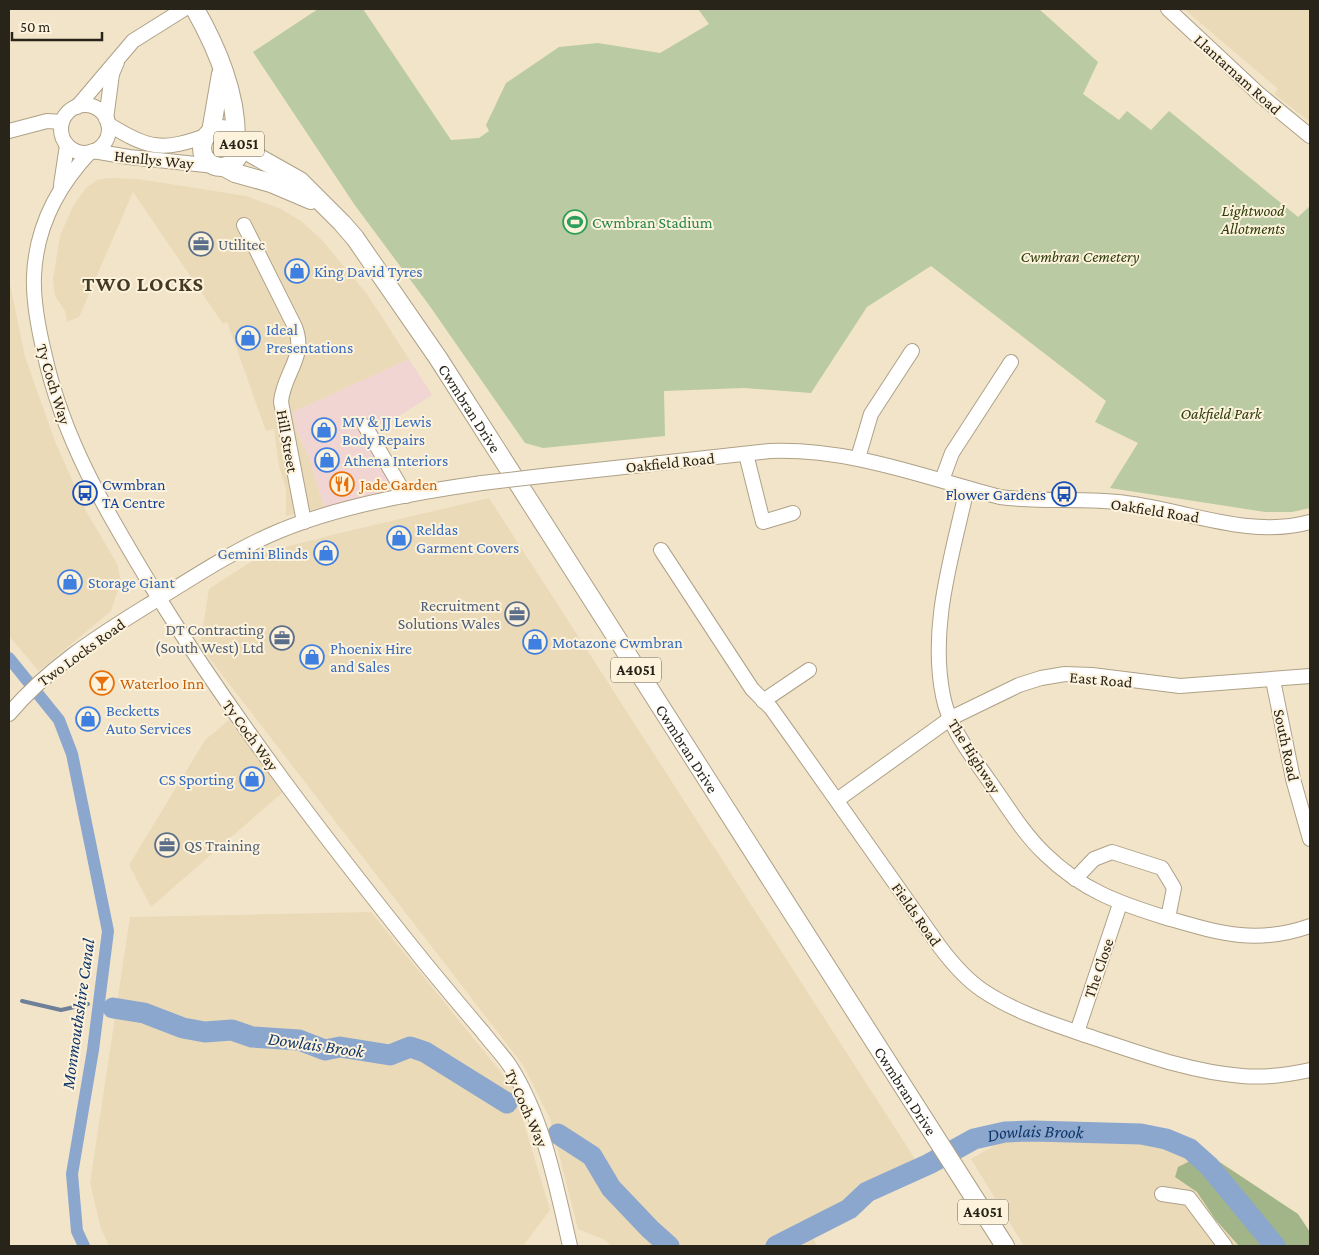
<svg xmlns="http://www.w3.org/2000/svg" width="1319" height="1255" font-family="'Crimson Pro',serif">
  <rect width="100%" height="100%" fill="#f2e4c9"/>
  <path fill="#f0d5d3" d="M409,359L432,395L374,432L407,485L324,507L310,460L296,429L293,412Z"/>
  <g fill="#ebdab8">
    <path d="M1184,9H1310V122L1274,94L1278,89Z"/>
    <path d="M109,178L138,179L246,196L281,209L301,221L320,238L367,294L409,359L293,412L296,429L310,460L324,507L286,516V489L279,466L274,429L266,431L227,322L223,324L133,192L79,317L67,322L65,311L55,296L53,279L60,236L73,206L86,188L97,180Z"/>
    <path d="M9,279L25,357L56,444L86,511L117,564L121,581L111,611L39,671L9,636Z"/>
    <path d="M489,498L917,1162L811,1234L817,1246H611L605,1240L578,1229L550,1119L523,1065L200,646L209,589L266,552L336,534Z"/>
    <path d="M229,720L283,792L151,907L129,865L205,740Z"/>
    <path d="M371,912L513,1087L550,1210L523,1246H109L101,1229L90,1183L130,917Z"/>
    <path d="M1142,1130L1219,1167L1279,1246H1024L971,1159L1002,1141Z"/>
  </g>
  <path fill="#bacba3" d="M318,9H363L451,140L479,138L489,131L486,125L506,83L559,47L598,43L660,53L709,24L698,9H1039L1098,62L1083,94L1119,120L1127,111L1151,130L1169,111L1298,217L1310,206V508L1292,512H1265L1110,488L1138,443L1095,422L1106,401L931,266L867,307L811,393L744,388L664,391L665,436L543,448L525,443L429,305L354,204L253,52Z"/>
  <path fill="#a2b588" d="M1206,1153L1298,1214L1310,1232V1246H1239L1215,1219L1197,1192L1175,1177L1178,1167Z"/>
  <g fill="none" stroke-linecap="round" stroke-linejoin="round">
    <path stroke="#6e8098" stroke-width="4" d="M22,1001L61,1010L88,1004"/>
    <path stroke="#8ba7ce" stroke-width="12" d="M9,658L59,720L72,754L108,931L93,1050L72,1174L77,1231L84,1246"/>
    <g stroke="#8ba7ce" stroke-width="21">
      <path d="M113,1008L144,1013L183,1028L205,1032L232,1030L252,1037L299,1040L325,1050L340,1047L390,1055L410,1047L425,1052L507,1103"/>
      <path d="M558,1134L592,1156L611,1188L650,1229L669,1246"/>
      <path id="s1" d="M776,1246L849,1209L867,1192L929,1164L974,1139L1005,1132L1033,1131L1141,1134L1166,1139L1190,1149L1209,1166L1275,1246"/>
    </g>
    <g stroke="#aea187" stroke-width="16">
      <g id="minor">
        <path d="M1168,9L1260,95L1310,136"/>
        <circle cx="85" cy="129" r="24"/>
        <path d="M77,107L133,41L184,9"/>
        <path d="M106,119L112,74L117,62"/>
        <path d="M108,124C149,149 162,152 208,135"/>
        <path d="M9,131L47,121L62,122"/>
        <path d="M93,151L129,157L215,166"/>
        <path d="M90,152C57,187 36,227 34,276C33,302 38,327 44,352C63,440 106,511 152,587C233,719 328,842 425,963C444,986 463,1009 482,1031C491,1043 502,1054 510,1066C544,1120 556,1185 570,1246"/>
        <path d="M61,185L67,145"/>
        <path d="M244,225L295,327C307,357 283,374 281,402L304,522"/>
        <path d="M365,426L406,496"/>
        <path d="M746,454L763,522L793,513"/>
        <path d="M858,458L871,414L912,351"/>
        <path d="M551,475L770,451C850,448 923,477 1000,497C1042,503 1084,497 1126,503C1186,510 1249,539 1310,522"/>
        <path d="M942,480L952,453L1011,362"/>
        <path d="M967,488C952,557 929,626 943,696C949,728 972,756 990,782C1007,806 1023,833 1045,854C1082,890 1118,903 1167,918C1219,933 1256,945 1310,926"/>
        <path d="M661,550L752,689L771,708L791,736L940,947C952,963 966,979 982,990C1016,1013 1056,1025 1094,1038C1142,1054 1191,1072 1242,1076C1265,1078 1288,1075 1310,1070"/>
        <path d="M1273,680L1293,779L1310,839"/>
        <path d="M763,701L809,670"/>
        <path d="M9,714C47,669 95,638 145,607C186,582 226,555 270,535C330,508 416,492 482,483"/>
        <path d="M837,800L951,718L1019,685L1041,678L1065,674L1092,675L1180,686L1310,676"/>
        <path d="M1075,879L1094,859L1112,852L1162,868L1174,888L1168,918"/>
        <path d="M1077,1032L1120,904"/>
        <path d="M1162,1194L1189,1198L1225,1246"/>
      </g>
    </g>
    <g stroke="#aea187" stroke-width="20">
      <g id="major">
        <path d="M195,9C217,48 236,92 236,138"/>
        <circle cx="221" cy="148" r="19"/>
        <path d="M211,132L221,74"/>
        <path id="s2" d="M238,142L252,154L300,181L342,223L355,238L438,358L1005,1246"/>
        <path d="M224,167L235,173L271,183L311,200"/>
      </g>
    </g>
    <use href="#minor" stroke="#fff" stroke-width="14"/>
    <use href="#major" stroke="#fff" stroke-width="18"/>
    <g stroke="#aea187" stroke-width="16" stroke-linecap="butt">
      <path id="minor-bridge" d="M482,483L551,475"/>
    </g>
    <use href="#minor-bridge" stroke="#fff" stroke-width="14"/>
  </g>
  <defs>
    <g id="stadium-ring" transform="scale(1.25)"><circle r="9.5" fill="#fdf2dc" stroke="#2e9e5b" stroke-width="1.5"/><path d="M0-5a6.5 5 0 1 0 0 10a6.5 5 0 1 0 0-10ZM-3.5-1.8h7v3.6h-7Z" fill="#2e9e5b"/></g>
    <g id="office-ring" transform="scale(1.25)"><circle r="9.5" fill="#fdf2dc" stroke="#5c6f8a" stroke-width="1.5"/><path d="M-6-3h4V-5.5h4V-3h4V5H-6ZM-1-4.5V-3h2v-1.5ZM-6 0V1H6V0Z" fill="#5c6f8a"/></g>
    <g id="shop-ring" transform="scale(1.25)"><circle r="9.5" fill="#fdf2dc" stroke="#3f7fe0" stroke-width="1.5"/><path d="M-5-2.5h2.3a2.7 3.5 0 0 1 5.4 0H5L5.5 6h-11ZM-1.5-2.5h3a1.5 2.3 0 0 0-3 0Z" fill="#3f7fe0"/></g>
    <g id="restaurant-ring" transform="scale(1.25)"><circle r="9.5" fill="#fdf2dc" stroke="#e8710a" stroke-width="1.5"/><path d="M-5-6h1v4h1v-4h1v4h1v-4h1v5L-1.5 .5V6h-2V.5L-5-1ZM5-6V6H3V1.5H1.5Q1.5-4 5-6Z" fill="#e8710a"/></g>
    <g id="bus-ring" transform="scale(1.25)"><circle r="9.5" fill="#fdf2dc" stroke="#1a4fb4" stroke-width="1.5"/><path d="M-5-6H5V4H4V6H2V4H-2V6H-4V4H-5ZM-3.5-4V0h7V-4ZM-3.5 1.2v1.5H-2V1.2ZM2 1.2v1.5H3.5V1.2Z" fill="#1a4fb4"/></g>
    <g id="bar-ring" transform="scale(1.25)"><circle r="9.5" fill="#fdf2dc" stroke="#e8710a" stroke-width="1.5"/><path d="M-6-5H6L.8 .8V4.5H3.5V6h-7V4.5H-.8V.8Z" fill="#e8710a"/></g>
  </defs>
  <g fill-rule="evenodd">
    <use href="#stadium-ring" x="575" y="222"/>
    <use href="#office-ring" x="201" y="244"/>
    <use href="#shop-ring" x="297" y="271"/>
    <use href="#shop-ring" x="248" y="338"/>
    <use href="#shop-ring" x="324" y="430"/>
    <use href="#shop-ring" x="327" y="460"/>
    <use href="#restaurant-ring" x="342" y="484"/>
    <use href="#bus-ring" x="85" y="493"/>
    <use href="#bus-ring" x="1064" y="494"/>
    <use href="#shop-ring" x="399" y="538"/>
    <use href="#shop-ring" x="326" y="553"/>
    <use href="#shop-ring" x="70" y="582"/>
    <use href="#office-ring" x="517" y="614"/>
    <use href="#office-ring" x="282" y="638"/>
    <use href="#shop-ring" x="535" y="642"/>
    <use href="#shop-ring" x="312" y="657"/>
    <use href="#bar-ring" x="102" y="683"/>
    <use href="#shop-ring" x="88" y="719"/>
    <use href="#shop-ring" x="252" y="779"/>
    <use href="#office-ring" x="167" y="845"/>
  </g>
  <g text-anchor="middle" stroke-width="4" stroke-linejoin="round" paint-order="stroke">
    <g fill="#fdf2dc" stroke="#696254" stroke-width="1">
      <rect x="214" y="131.5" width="50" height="25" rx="4"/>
      <rect x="611" y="657.5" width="50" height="25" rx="4"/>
      <rect x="958" y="1199.5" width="50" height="25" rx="4"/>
    </g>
    <g font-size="15" font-weight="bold" fill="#292419">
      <text x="239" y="149">A4051</text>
      <text x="636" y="675">A4051</text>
      <text x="983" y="1217">A4051</text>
    </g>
    <g font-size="16" fill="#292419" stroke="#fdf2dc">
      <text transform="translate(1238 74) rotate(42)" y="6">Llantarnam Road</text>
      <text transform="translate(154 159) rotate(6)" y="6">Henllys Way</text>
      <text transform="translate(54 384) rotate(73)" y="6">Ty Coch Way</text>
      <text dy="6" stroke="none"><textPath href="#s2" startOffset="358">Cwmbran Drive</textPath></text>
      <text transform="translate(288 441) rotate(80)" y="6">Hill Street</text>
      <text transform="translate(670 462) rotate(-6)" y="6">Oakfield Road</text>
      <text transform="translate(1155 510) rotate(9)" y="6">Oakfield Road</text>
      <text transform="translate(81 652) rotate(-36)" y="6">Two Locks Road</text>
      <text transform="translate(1101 679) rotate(5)" y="6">East Road</text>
      <text transform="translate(251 735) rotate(54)" y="6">Ty Coch Way</text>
      <text transform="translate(1287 745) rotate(78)" y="6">South Road</text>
      <text dy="6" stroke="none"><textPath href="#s2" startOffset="762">Cwmbran Drive</textPath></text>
      <text transform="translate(975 756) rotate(58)" y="6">The Highway</text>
      <text transform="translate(917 914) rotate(55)" y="6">Fields Road</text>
      <text transform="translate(1098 968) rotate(-71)" y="6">The Close</text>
      <text dy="6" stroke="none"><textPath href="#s2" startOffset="1168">Cwmbran Drive</textPath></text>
      <text transform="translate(527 1108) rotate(66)" y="6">Ty Coch Way</text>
    </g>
    <g font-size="16" font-style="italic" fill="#2c3d0a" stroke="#fdf2dc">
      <text x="1253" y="216">Lightwood<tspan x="1253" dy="18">Allotments</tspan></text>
      <text x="1080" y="262">Cwmbran Cemetery</text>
      <text x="1221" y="419">Oakfield Park</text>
    </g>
    <g font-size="16" fill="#27864d" stroke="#fdf2dc" text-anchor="start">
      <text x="592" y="228">Cwmbran Stadium</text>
    </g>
    <g font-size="16" fill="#4e5e75" stroke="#fdf2dc" text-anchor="start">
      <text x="218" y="250">Utilitec</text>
      <text x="500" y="611" text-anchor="end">Recruitment<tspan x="500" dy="18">Solutions Wales</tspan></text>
      <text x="264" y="635" text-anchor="end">DT Contracting<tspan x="264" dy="18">(South West) Ltd</tspan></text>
      <text x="184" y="851">QS Training</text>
    </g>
    <g font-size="16" fill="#366cbe" stroke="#fdf2dc" text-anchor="start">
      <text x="314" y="277">King David Tyres</text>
      <text x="266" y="335">Ideal<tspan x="266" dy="18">Presentations</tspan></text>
      <text x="342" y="427">MV &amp; JJ Lewis<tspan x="342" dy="18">Body Repairs</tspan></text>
      <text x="344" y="466">Athena Interiors</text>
      <text x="416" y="535">Reldas<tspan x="416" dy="18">Garment Covers</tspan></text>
      <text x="308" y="559" text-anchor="end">Gemini Blinds</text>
      <text x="88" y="588">Storage Giant</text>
      <text x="552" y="648">Motazone Cwmbran</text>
      <text x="330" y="654">Phoenix Hire<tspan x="330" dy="18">and Sales</tspan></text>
      <text x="106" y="716">Becketts<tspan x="106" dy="18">Auto Services</tspan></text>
      <text x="234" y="785" text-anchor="end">CS Sporting</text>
    </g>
    <g font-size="16" fill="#164399" stroke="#fdf2dc" text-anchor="start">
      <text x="102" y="490">Cwmbran<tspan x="102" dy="18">TA Centre</tspan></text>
      <text x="1046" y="500" text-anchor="end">Flower Gardens</text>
    </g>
    <g font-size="16" fill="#c56008" stroke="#fdf2dc" text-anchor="start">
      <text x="360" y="490">Jade Garden</text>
      <text x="120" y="689">Waterloo Inn</text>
    </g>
    <g font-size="18" font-style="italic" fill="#103667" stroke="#fdf2dc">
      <text transform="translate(78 1014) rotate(-82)" y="6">Monmouthshire Canal</text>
      <text transform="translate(316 1045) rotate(8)" y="6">Dowlais Brook</text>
      <text dy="6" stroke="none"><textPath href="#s1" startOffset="288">Dowlais Brook</textPath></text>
    </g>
    <g font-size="21" font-weight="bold" letter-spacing="1" fill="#443922" stroke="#fdf2dc">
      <text x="143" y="291">TWO LOCKS</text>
    </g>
  </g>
  <rect width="1319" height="1255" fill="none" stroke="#292419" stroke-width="20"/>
  <path d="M12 32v8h90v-8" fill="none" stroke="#292419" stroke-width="2.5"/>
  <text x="20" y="32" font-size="15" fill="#292419" stroke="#fdf2dc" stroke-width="4" paint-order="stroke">50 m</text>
</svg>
